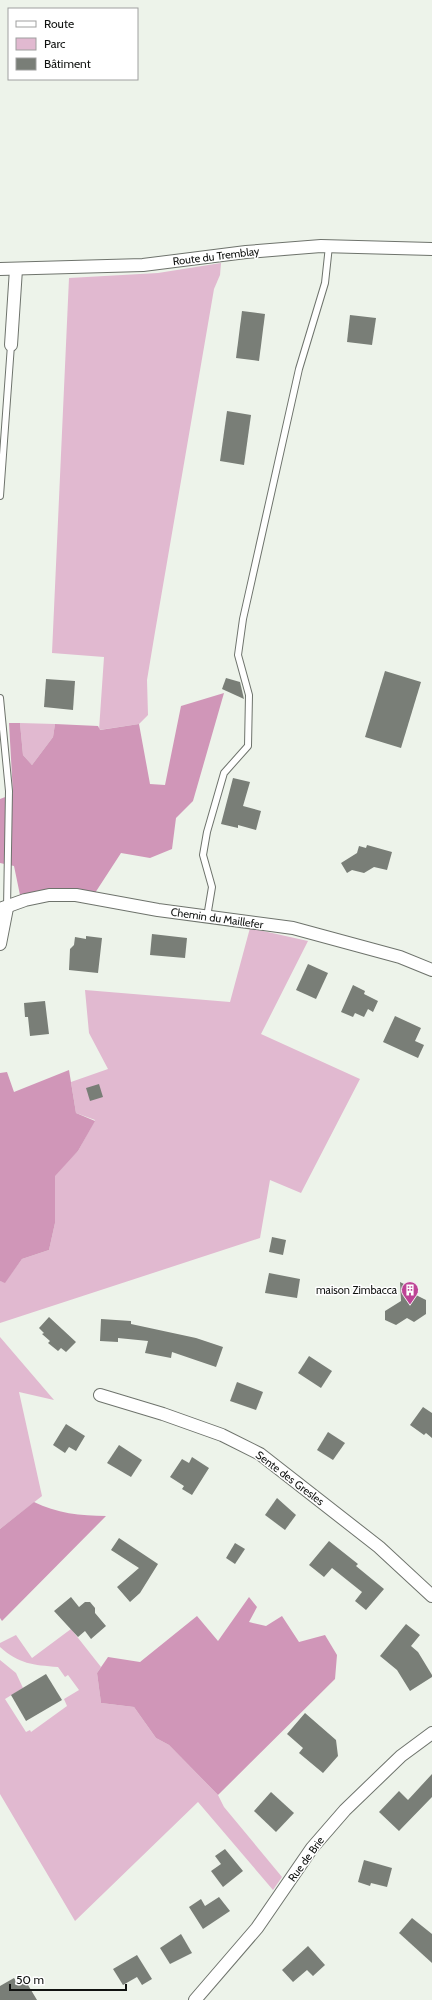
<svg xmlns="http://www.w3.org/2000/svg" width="432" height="2000" font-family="Cabin,sans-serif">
  <rect width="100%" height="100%" fill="#edf3ea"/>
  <g fill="#e1b9d0">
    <path d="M221,263L220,275L214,289L155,632L147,680L148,715L139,724L99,730L104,657L52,653L69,278L158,273Z"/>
    <path d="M20,723L55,724L53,737L32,765L23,755Z"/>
    <path d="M250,928L308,941L261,1034L360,1079L301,1193L270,1180L260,1238L0,1323V1281L5,1282L22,1259L49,1250L55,1223L54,1176L78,1151L95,1120L76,1113L71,1082L108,1069L89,1033L85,990L230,1002Z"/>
    <path d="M0,1337L54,1400L19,1392L42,1496L0,1529Z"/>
    <path d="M71,1629L101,1667L97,1673L101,1703L134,1707L156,1738L169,1745L218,1795L224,1807L282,1877L273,1890L198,1802L75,1921L0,1794V1660L16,1673L23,1688L5,1699L26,1732L30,1730L31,1732L67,1706L64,1699L79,1690L68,1675L65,1677L58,1667C33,1665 19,1664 0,1647V1643L16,1635L32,1658Z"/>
  </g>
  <g fill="#d096b8">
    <path d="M224,693L193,801L176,818L172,849L150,858L121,853L95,893L55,888L20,895L14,866L0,863V799L13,794L9,723H20L23,755L32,765L53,737L55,724L98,726L100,730L139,724L150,784L165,785L181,706Z"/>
    <path d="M69,1070L76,1113L95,1121L78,1151L55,1176V1223L49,1250L22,1259L5,1283L0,1281V1073L7,1072L14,1092Z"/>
    <path d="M34,1502C56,1513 81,1516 106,1516L2,1621L0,1618V1529Z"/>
    <path d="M249,1597L257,1607L249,1622L266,1626L282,1616L299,1642L325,1635L337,1655L335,1679L218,1795L169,1745L156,1738L134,1707L101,1703L97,1673L108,1657L140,1662L197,1616L218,1641Z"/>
  </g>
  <g fill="#797e77">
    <path d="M242,311L265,314L259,361L236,358Z"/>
    <path d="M350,315L376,318L372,345L347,342Z"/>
    <path d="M227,411L251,415L244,465L220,461Z"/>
    <path d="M385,671L421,682L401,748L365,737Z"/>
    <path d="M226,678L240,682L244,699L222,689Z"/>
    <path d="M46,679L75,681L73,710L44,707Z"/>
    <path d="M233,778L250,782L243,806L261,811L256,830L238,825V828L221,824Z"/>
    <path d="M367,845L392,852L387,870L374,867L364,873L352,870L347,873L341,863L357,853L359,846L366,848Z"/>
    <path d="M152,934L187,938L185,958L150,955Z"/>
    <path d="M86,936L102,938L98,973L69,970L70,949L74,945L75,937L86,939Z"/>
    <path d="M308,964L328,973L316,999L296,990Z"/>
    <path d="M353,985L365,991L364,994L378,1001L373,1012L368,1009L364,1017L355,1013L353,1017L341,1012Z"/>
    <path d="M45,1001L49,1034L30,1036L28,1017H25L24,1003Z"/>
    <path d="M395,1016L421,1028L415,1041L424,1045L418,1058L383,1042Z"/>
    <path d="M99,1084L103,1097L90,1101L86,1088Z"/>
    <path d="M272,1237L286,1240L283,1255L269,1252Z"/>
    <path d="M269,1273L300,1279L297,1298L265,1293Z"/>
    <path d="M400,1282L412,1288V1293L426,1300V1314L414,1322L407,1318L396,1325L385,1320V1311L401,1301Z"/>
    <path d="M49,1317L76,1342L66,1352L61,1348L58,1351L48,1343L50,1341L42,1334L44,1333L39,1328Z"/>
    <path d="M101,1319L131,1321V1324L196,1338L223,1347L216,1367L172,1352L171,1358L145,1353L148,1341L118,1338V1342L100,1341Z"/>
    <path d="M309,1356L332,1371L321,1388L298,1373Z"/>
    <path d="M237,1382L263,1392L256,1410L230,1401Z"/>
    <path d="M423,1407L432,1413V1438L426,1433L424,1435L410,1425Z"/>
    <path d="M66,1424L85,1436L76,1451L69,1447L65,1453L53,1445Z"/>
    <path d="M328,1432L345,1443L333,1460L317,1450Z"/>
    <path d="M119,1445L142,1460L131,1477L107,1463Z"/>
    <path d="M192,1457L209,1468L192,1495L182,1489L184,1486L170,1477L182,1459L189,1463Z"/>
    <path d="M277,1498L296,1515L285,1530L265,1515Z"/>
    <path d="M119,1538L158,1564L140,1593L130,1602L117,1587L139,1568L111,1550Z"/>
    <path d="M329,1541L358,1564L356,1566L384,1589L366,1610L355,1601L362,1592L332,1568L324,1577L309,1565Z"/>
    <path d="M235,1543L245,1549L235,1564L226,1558Z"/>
    <path d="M71,1597L79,1607L85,1602H90L95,1608V1613L106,1626L91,1639L85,1631L78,1637L54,1611Z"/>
    <path d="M406,1624L420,1635L411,1646L418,1652L432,1675V1677L410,1691L397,1670L380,1656Z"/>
    <path d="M46,1674L62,1700L26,1721L11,1695Z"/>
    <path d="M305,1713L336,1740L338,1756L323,1773L299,1753L303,1748L287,1734Z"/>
    <path d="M432,1774V1797L399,1831L379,1812L399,1791L408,1800Z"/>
    <path d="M271,1792L294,1813L276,1832L254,1811Z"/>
    <path d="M225,1849L243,1871L223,1887L211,1871L221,1864L215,1856Z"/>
    <path d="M364,1860L392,1868L387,1887L371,1883L370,1886L358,1882Z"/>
    <path d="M219,1897L230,1911L203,1929L189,1907L201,1899L205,1906Z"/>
    <path d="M412,1918L432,1934V1963L399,1933Z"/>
    <path d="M181,1934L192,1953L170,1964L160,1948Z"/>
    <path d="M308,1946L325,1965L313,1976L307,1970L293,1982L282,1970Z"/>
    <path d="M137,1955L152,1979L142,1985L137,1977L123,1985L113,1969Z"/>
    <path d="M14,1978L18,1984L25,1980L37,2000H0V1986Z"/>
  </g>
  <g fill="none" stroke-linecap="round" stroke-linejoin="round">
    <g stroke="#6e736c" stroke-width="8">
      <g id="lane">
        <path d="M0,496L11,345"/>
        <path d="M0,698L9,791L7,908"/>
        <path d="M207,917L212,887L203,855L207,832L224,773L248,746L249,695L238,655L243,619L299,369L325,283L329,246"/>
      </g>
    </g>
    <g stroke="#6e736c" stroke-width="14">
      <g id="street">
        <path d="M0,269L143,265L246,252L321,246L432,249"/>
        <path d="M11,345L16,269"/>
        <path d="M0,909L25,900L49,895H76L158,910L293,928L400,957L432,970"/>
        <path d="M0,944L7,908"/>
        <path d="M100,1395L163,1414L222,1435L260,1454L379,1547L432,1596"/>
        <path d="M195,2000L257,1928L312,1848L345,1810L401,1756L432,1733"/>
      </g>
    </g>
    <use href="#lane" stroke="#fff" stroke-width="6"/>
    <use href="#street" stroke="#fff" stroke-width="12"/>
  </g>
  <defs>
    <g id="building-pin" transform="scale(0.9)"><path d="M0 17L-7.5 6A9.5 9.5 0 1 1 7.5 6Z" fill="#bd4395" stroke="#fff"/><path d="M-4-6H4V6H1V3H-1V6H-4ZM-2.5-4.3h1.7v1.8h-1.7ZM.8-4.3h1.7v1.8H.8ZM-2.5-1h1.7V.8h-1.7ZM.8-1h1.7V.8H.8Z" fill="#fff"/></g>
  </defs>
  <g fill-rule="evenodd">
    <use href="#building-pin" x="410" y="1290"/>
  </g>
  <g text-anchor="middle" stroke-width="3" stroke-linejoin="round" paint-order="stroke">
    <g font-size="11" fill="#101210" stroke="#fff">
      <text transform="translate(216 256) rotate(-7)" y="4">Route du Tremblay</text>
      <text transform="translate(217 918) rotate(8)" y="4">Chemin du Maillefer</text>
      <text transform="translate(290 1478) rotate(37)" y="4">Sente des Gresles</text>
      <text transform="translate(306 1859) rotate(-54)" y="4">Rue de Brie</text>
    </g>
    <g font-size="11" fill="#101210" stroke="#fff" text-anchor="end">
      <text x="397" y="1294">maison Zimbacca</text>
    </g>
  </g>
  <rect x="8" y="8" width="130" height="72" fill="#ffffff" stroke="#9fa09f"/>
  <rect x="16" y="21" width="20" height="6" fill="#ffffff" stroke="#9fa09f"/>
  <text x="44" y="28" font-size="12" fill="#101210">Route</text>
  <rect x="16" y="38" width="20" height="12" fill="#e1b9d0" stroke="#9fa09f"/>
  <text x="44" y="48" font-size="12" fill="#101210">Parc</text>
  <rect x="16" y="58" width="20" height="12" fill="#797e77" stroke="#9fa09f"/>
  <text x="44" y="68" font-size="12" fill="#101210">Bâtiment</text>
  <path d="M10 1984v6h116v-6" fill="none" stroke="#101210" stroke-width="2"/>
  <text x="16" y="1984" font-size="12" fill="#101210" stroke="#ffffff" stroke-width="3" paint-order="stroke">50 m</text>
</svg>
